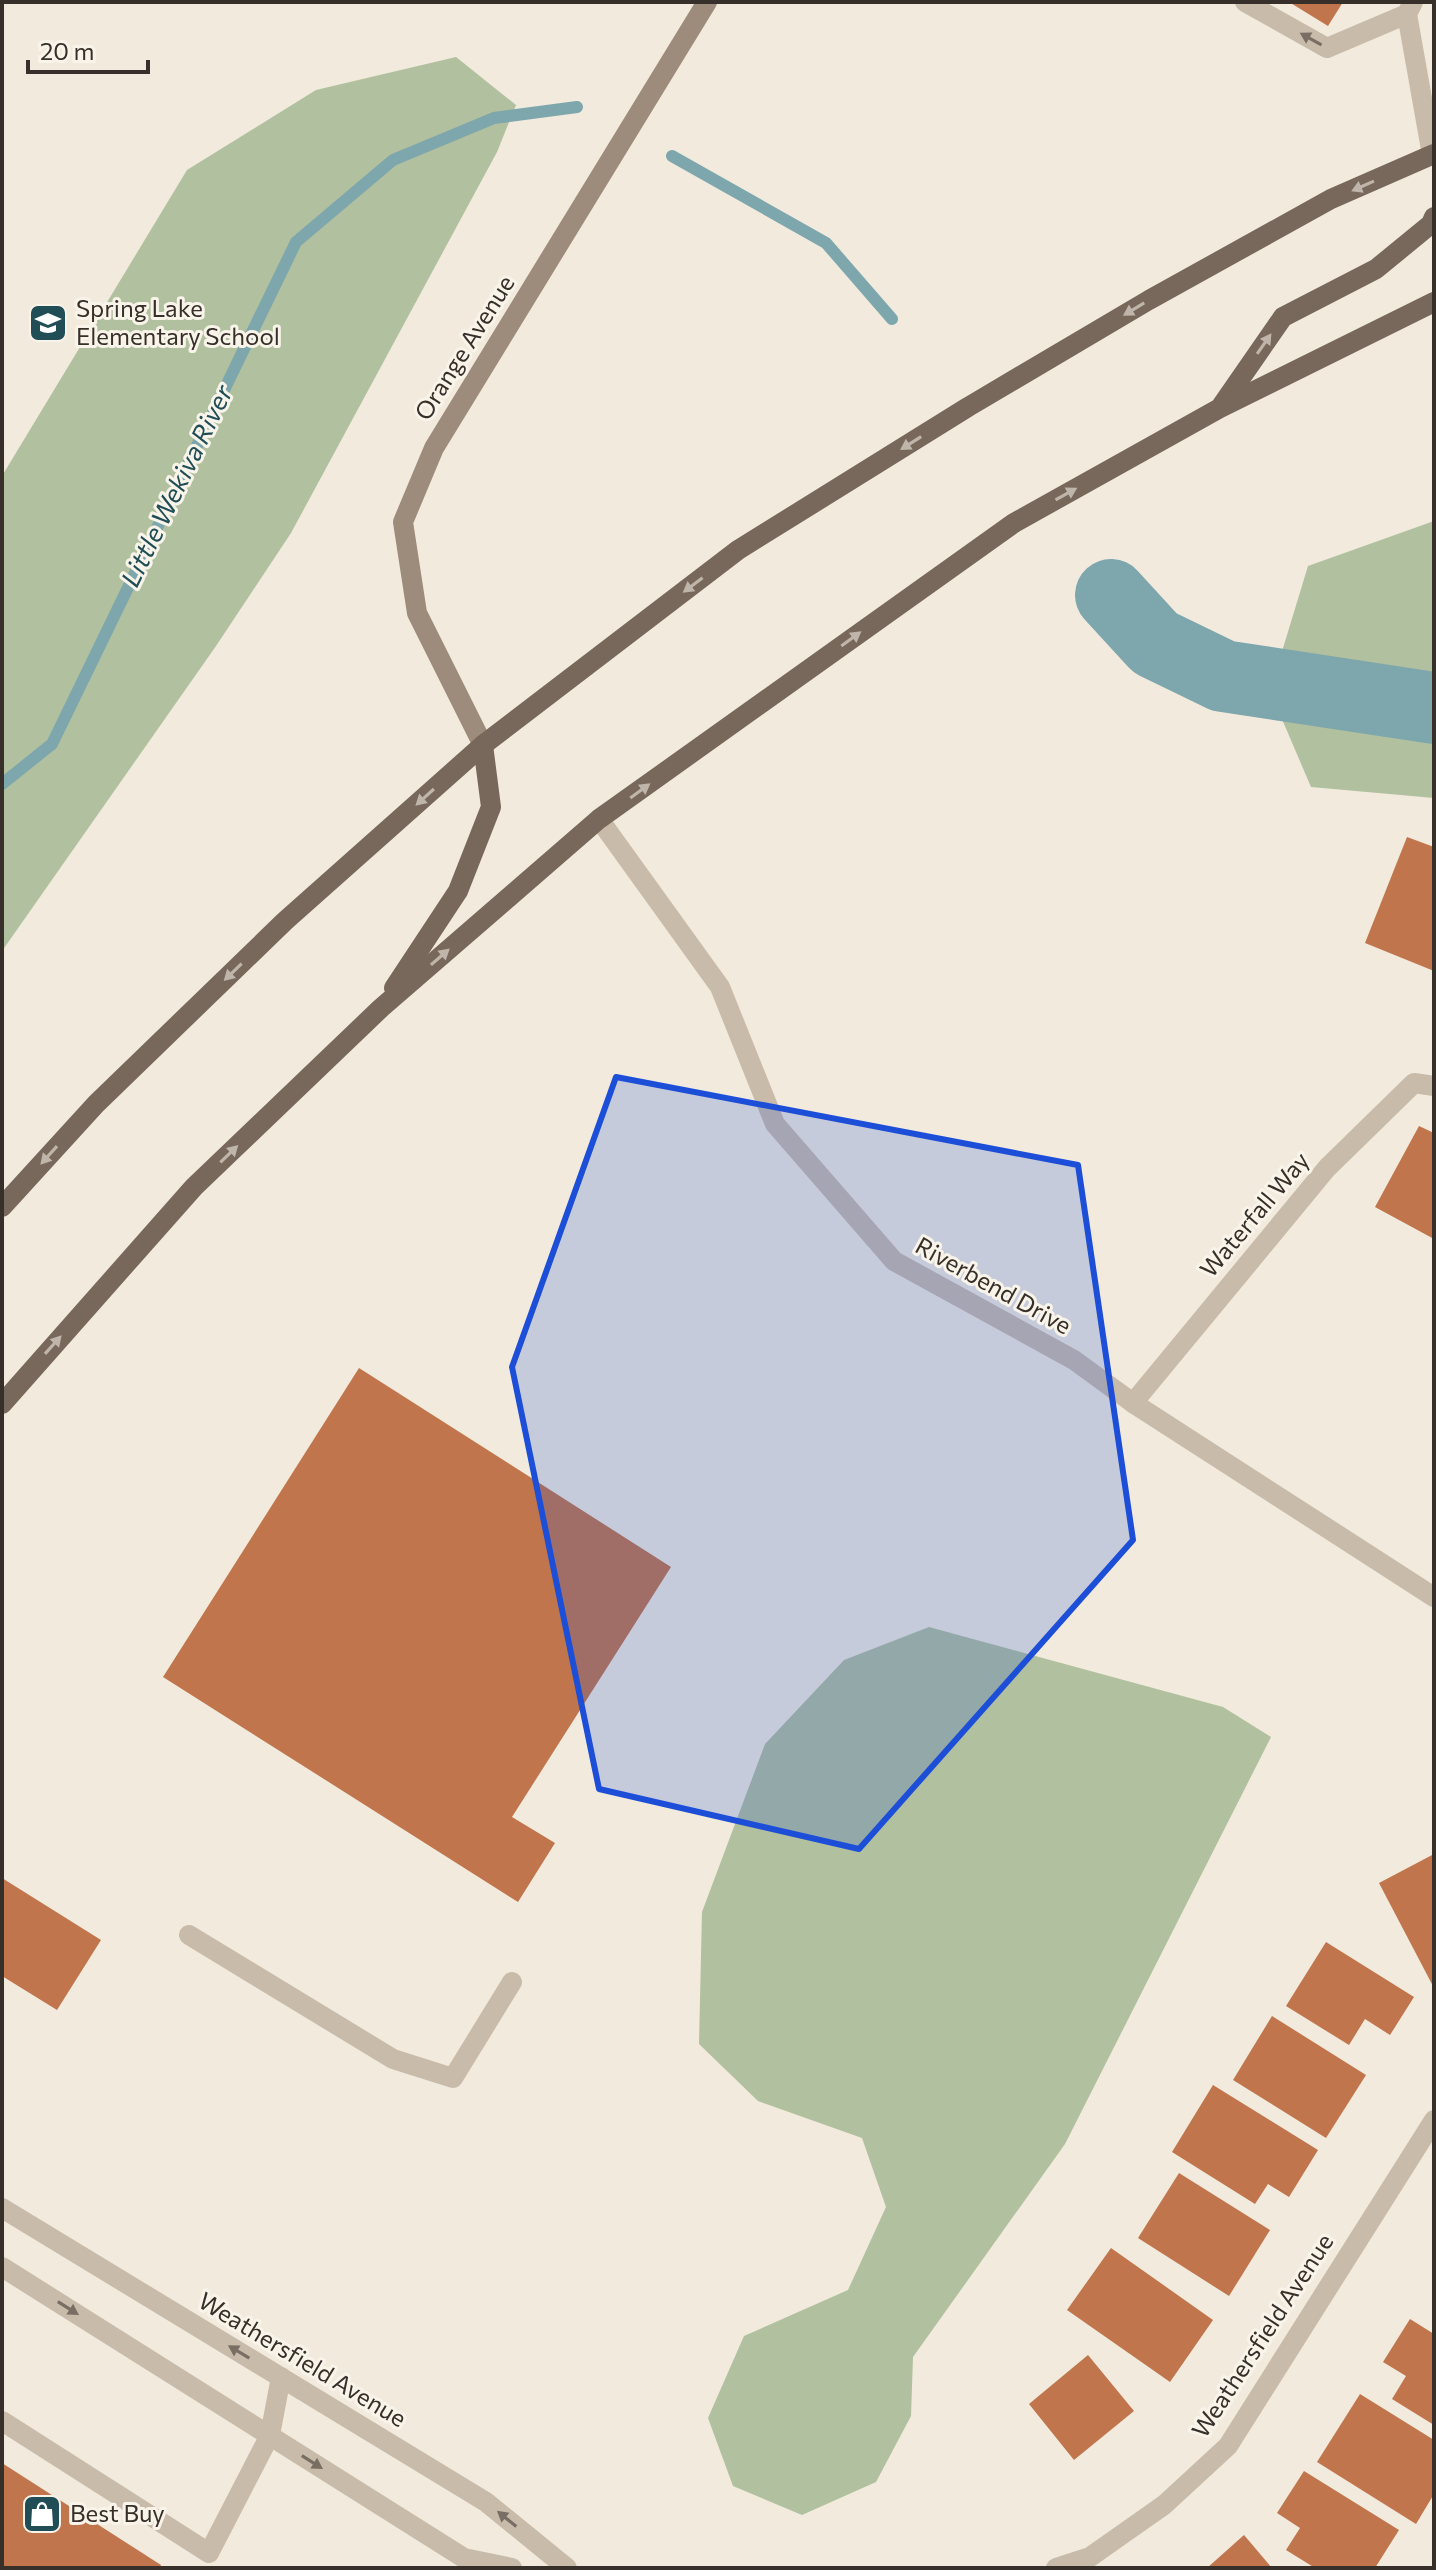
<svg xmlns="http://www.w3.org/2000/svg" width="1436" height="2570" font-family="Commissioner,sans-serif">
  <rect width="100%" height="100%" fill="#f1eadd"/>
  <g fill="#b1c09e">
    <path d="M456,57L516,105L497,152L291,533L216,646L2,951V476L187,170L316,90Z"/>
    <path d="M1434,521V798L1311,787L1270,691L1308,566Z"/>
    <path d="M929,1627L1223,1707L1271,1737L1065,2144L913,2357L911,2416L876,2482L802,2515L733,2486L708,2418L744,2336L848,2290L886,2207L862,2138L758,2101L699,2044L702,1912L765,1744L844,1660Z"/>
  </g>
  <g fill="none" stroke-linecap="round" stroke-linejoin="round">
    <g stroke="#7da6ad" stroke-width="12">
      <path d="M672,156L826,243L892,319"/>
      <path d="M2,784L52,744L296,242L393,160L494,118L577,107"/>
    </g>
    <path stroke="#7da6ad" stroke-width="72" d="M1111,595L1155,643L1223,676L1434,708"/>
  </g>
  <g fill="#c1754c">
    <path d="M1289,2H1343L1328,26Z"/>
    <path d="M1407,837L1434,847V971L1365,943Z"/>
    <path d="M1419,1126L1434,1133V1239L1375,1207Z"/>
    <path d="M359,1368L671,1567L512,1817L555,1843L518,1902L163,1677Z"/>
    <path d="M1434,1854V1988L1379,1883Z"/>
    <path d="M2,1878L101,1940L57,2010L2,1976Z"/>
    <path d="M1326,1942L1414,1997L1390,2035L1365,2019L1349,2045L1286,2006Z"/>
    <path d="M1272,2016L1366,2075L1326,2138L1233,2080Z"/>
    <path d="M1213,2085L1318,2150L1289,2197L1268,2184L1255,2204L1172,2152Z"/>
    <path d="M1179,2173L1270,2230L1229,2296L1138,2238Z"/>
    <path d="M1111,2248L1213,2320L1170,2382L1067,2310Z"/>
    <path d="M1410,2319L1434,2334V2425L1392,2399L1406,2376L1383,2362Z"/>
    <path d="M1088,2355L1134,2411L1074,2460L1029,2404Z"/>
    <path d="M1360,2394L1434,2440V2494L1416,2524L1317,2462Z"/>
    <path d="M2,2463L161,2565L160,2568H2Z"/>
    <path d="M1304,2471L1399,2530L1375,2568H1315L1286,2550L1300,2528L1277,2513Z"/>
    <path d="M1244,2535L1272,2568H1207Z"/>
  </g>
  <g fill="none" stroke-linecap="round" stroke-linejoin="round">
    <g stroke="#c9bbaa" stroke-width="20">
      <path d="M1245,2L1327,48L1407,14"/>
      <path d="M1413,2L1407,14L1432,155"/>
      <path d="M189,1935L393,2059L453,2078L512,1982"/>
      <path d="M2,2421L209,2553L270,2435L281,2377"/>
    </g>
    <g stroke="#c9bbaa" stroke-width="20">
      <path d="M599,819L720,987L775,1124L894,1261L1074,1360L1133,1403L1434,1597"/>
      <path d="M1133,1403L1327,1168L1414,1083L1434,1086"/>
      <path d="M2,2208L486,2502L567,2568"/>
      <path d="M2,2267L464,2558L512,2568"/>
      <path d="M1056,2568L1090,2557L1164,2505L1228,2446L1434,2120"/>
    </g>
    <path stroke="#9d8b7b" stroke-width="20" d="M483,745L417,613L403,522L434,448L707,2"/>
    <g stroke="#78685b" stroke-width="20">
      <path d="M1222,405L1283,317L1376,269L1431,224L1434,217"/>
      <path d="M394,988L458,891L491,807L483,745"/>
      <path d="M2,1207L96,1104L285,921L483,745L738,550L968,407L1149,300L1331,199L1434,154"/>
      <path d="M2,1404L194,1187L381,1008L599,819L1014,523L1220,408L1434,302"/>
    </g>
  </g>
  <defs><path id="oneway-solid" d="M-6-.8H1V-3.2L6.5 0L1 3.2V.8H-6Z" transform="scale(2)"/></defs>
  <g fill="#796e63">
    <use href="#oneway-solid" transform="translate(1311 39) rotate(-151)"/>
    <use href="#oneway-solid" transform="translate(68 2308) rotate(32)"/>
    <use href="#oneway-solid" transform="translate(239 2352) rotate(-149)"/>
    <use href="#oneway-solid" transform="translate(312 2462) rotate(32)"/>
    <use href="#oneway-solid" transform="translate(507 2519) rotate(-141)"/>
  </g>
  <g fill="#bfb5aa">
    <use href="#oneway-solid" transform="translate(1363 186) rotate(156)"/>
    <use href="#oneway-solid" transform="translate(1134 309) rotate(149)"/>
    <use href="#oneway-solid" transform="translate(1264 344) rotate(-55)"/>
    <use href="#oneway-solid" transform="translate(911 443) rotate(148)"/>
    <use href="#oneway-solid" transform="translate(1066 494) rotate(-29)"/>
    <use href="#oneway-solid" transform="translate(693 585) rotate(143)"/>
    <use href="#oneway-solid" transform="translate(851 639) rotate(-36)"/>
    <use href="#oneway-solid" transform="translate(640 791) rotate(-36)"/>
    <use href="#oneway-solid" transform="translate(425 797) rotate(138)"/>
    <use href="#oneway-solid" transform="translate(440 957) rotate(-41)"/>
    <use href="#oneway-solid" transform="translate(233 972) rotate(136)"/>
    <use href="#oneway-solid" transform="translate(229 1154) rotate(-44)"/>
    <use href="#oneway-solid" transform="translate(49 1155) rotate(132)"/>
    <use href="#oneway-solid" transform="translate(53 1345) rotate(-48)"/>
  </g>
  <path fill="#1d4ed8" fill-opacity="0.2" stroke="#1d4ed8" stroke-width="6" stroke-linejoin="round" d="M616,1077L1078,1165L1133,1540L859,1849L599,1789L512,1367Z"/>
  <defs>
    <g id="school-square" transform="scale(2)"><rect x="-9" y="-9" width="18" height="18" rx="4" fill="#204d56" stroke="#f9f4ea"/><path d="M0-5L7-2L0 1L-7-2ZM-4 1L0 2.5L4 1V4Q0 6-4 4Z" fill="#fff"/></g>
    <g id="shop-square" transform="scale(2)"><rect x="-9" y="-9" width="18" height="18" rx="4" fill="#204d56" stroke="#f9f4ea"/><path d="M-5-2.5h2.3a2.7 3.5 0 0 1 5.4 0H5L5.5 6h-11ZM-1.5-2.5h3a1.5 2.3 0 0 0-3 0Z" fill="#fff"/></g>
  </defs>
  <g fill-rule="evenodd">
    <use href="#school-square" x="48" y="323"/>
    <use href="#shop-square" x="42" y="2514"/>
  </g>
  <g text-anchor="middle" stroke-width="6" stroke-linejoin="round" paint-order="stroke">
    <g font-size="24" fill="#372f29" stroke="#f9f4ea" text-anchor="start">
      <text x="76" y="317">Spring Lake<tspan x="76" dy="28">Elementary School</tspan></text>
      <text x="70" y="2522">Best Buy</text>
    </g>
    <g font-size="24" fill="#372f29" stroke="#f9f4ea">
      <text transform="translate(465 348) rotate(-58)" y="8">Orange Avenue</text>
      <text transform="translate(1255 1215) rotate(-50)" y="8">Waterfall Way</text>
      <text transform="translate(993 1286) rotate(29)" y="8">Riverbend Drive</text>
      <text transform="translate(1263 2336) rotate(-57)" y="8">Weathersfield Avenue</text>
      <text transform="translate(302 2360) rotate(31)" y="8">Weathersfield Avenue</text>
    </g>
    <g font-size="26" font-style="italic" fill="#204d56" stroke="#f9f4ea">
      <text transform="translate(177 486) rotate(-64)" y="9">Little Wekiva River</text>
    </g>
  </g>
  <rect width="1436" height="2570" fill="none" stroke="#372f29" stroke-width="8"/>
  <path d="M28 60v12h120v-12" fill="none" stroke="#372f29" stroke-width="4"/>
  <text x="40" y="60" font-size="24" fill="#372f29" stroke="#f9f4ea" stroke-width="6" paint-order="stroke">20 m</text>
</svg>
